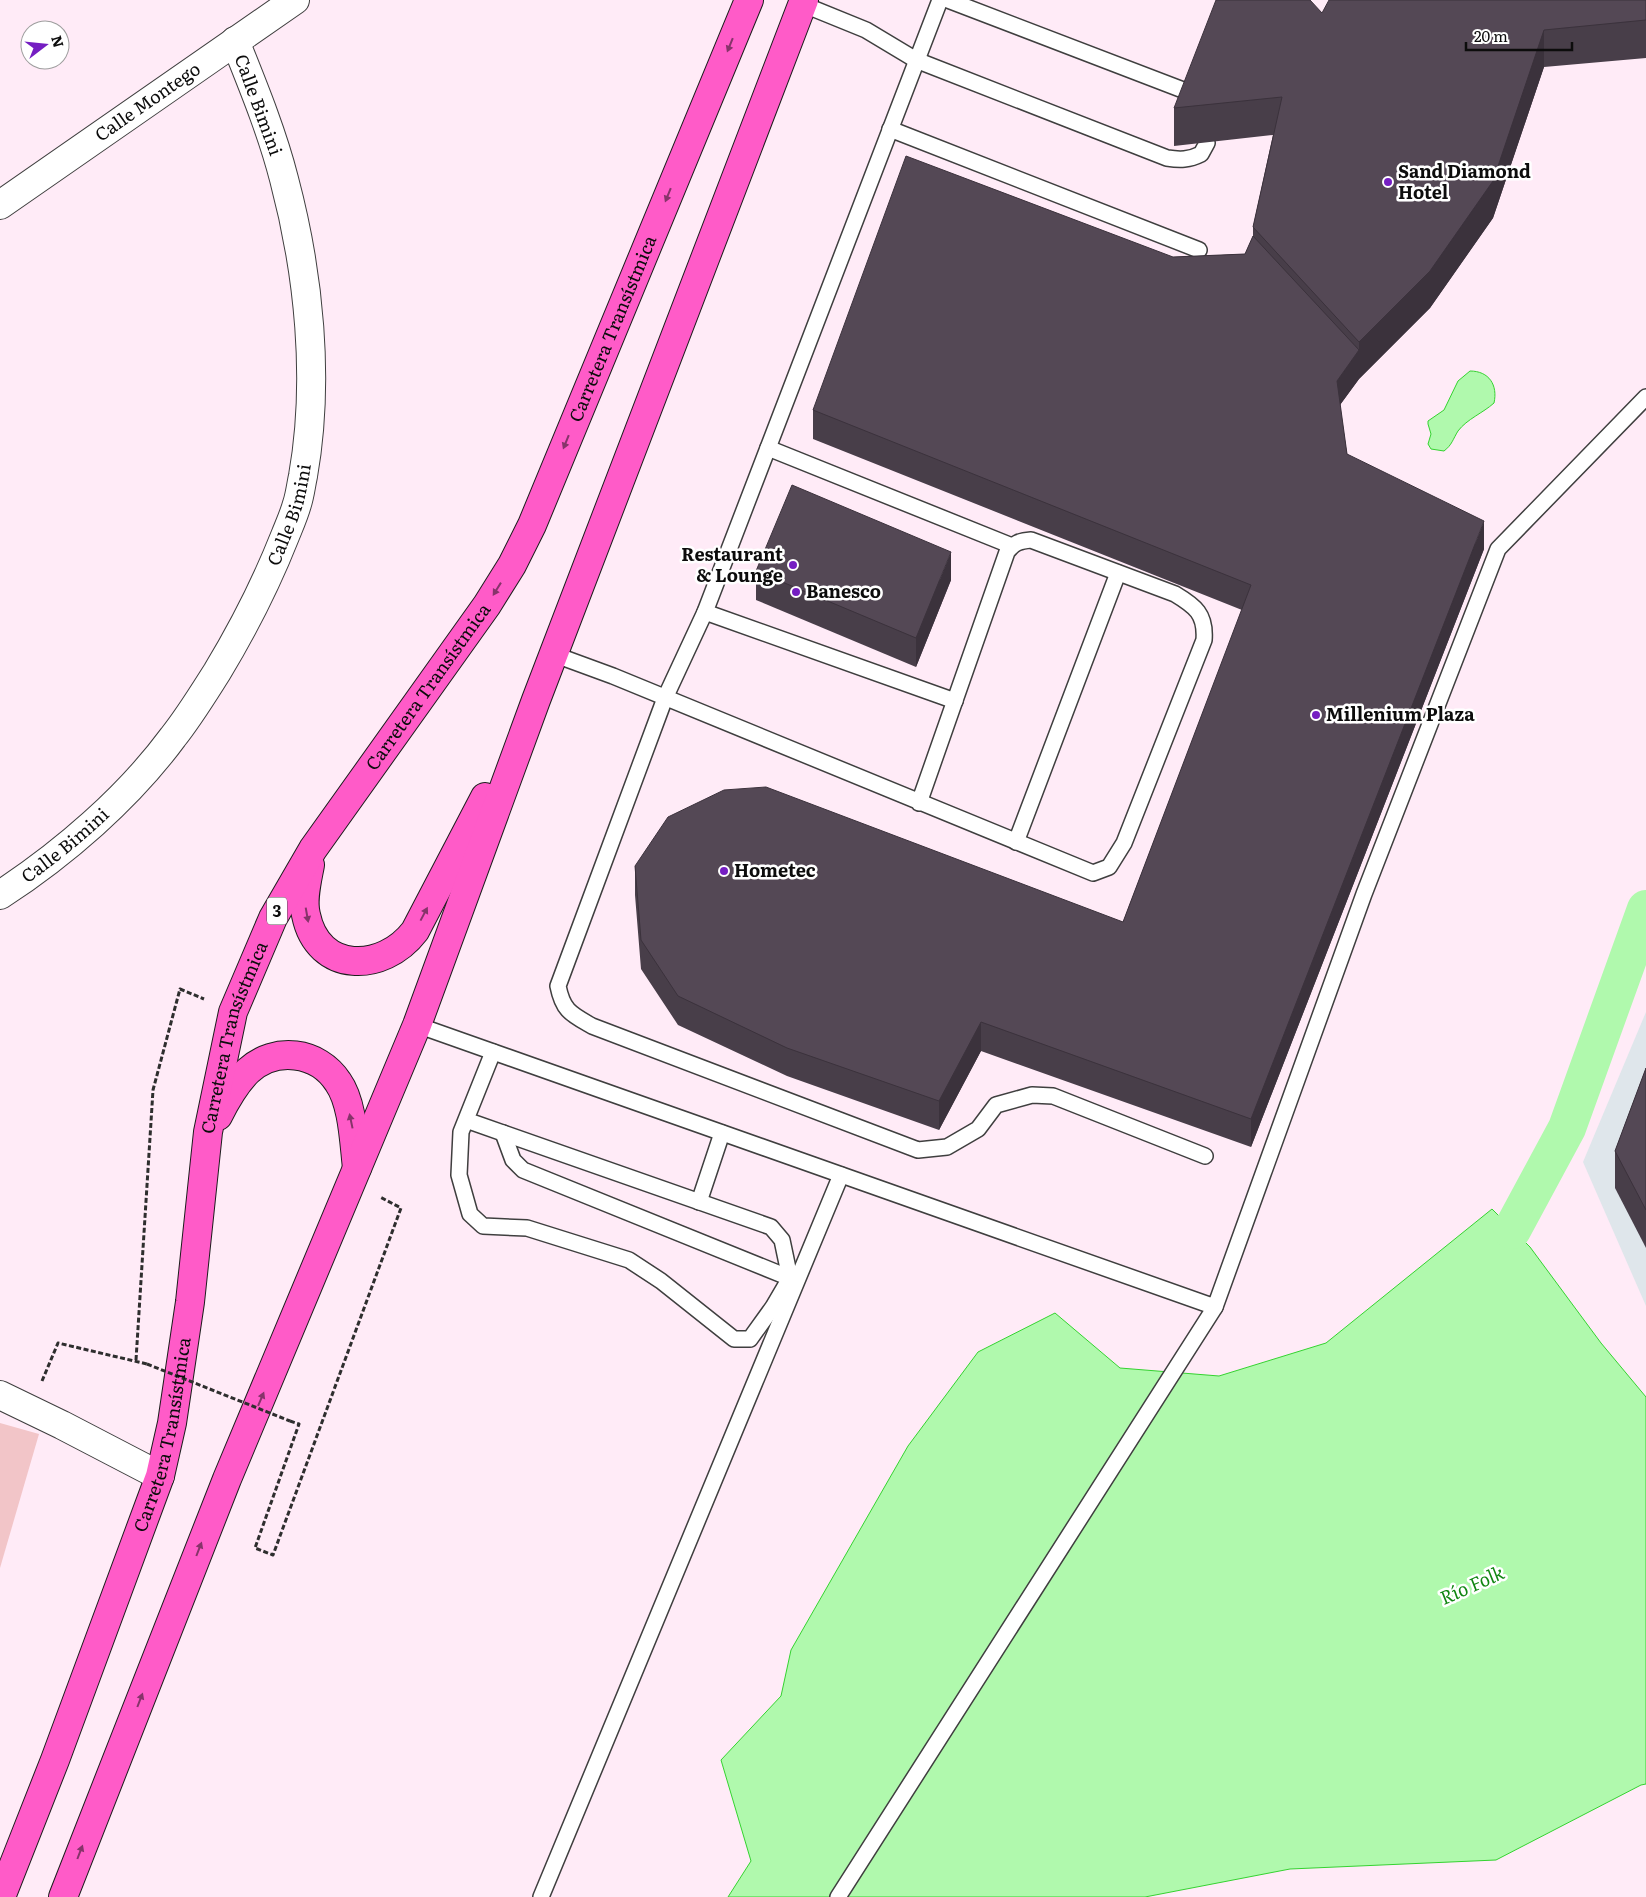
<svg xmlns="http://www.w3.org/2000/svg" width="1646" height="1897" font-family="Literata,serif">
  <rect width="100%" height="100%" fill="#ffebf7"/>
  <path fill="#dfe6eb" d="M1646,1012V1306L1583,1162Z"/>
  <path fill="#f2c5c8" d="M0,1423L39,1434L0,1568Z"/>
  <g fill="#b0f9ad" stroke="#34d330">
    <path d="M1470,371C1489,371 1498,385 1494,403C1483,413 1467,419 1458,431C1453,439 1452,445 1444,451L1431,449L1428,444L1431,434L1428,424V421L1444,410L1458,381Z"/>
    <path d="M1492,1209L1530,1247L1601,1343L1646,1397V1784L1641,1785L1496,1860L1290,1869L1145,1897H728L751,1861L721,1760L781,1696L791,1650L908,1446L978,1352L1055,1313L1120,1368L1219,1376L1326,1343Z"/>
  </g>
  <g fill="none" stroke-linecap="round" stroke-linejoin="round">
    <path stroke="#b0f9ad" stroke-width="38" d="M1512,1230L1567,1128L1646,909"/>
    <g stroke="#3f3f3f" stroke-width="18">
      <g id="lane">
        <path d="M940,0L705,612L665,698L558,986C563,1011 571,1014 592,1026L918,1150L947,1147L978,1129L996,1105L1032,1095L1053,1096L1205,1156"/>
        <path d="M948,0L1183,90"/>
        <path d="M802,4L866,30L916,60L1167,158C1180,160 1189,160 1201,154L1207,143"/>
        <path d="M890,129L1199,250"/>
        <path d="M768,448L1012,546"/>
        <path d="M705,612L955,701"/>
        <path d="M553,654L613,676L1093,873L1109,867L1124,843L1204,640C1206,614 1195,606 1175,594L1031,540C1019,541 1014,543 1007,552L919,803"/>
        <path d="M1016,842L1118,573"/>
        <path d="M417,1025L1215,1307L1364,894L1498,549L1646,397"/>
        <path d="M466,1120L771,1227L782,1240L790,1278L773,1307L750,1339H734L661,1281L629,1260L527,1228L483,1226L470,1214L459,1175L461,1132L493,1052"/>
        <path d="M503,1133L513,1160L523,1170L790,1278"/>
        <path d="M699,1202L722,1133"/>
        <path d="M541,1897L841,1175"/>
        <path d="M838,1897L1215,1307"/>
      </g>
    </g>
    <g stroke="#3f3f3f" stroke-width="30">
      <g id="street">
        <path id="s1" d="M0,205L295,0"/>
        <path id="s2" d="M0,895C63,854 128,798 173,737C189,717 203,694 217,672C243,629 266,584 285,536C289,526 294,515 297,504C300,495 301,485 303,476C320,380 309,273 284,179C272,132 253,86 235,41"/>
        <path d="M0,1395L62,1425L160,1476"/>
      </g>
    </g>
    <g stroke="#1d1d1d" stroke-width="30">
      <g id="primary">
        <path d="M310,865C307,881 302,900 306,915C318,974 383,973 415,931L485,797"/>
        <path d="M218,1116C226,1100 235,1084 248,1071C275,1046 318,1051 338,1082C353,1103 354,1143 357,1168"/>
        <path id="s3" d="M1,1897L55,1760L160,1476L172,1423L190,1302L208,1132L233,1012L273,918L313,849L487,605L512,565L532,525L749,0"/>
        <path d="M63,1897L227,1479L417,1025L536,700L804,0"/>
      </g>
    </g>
    <g stroke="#2e2e2e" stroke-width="3" stroke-dasharray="5 2.5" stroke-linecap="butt">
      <path d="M136,1360L153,1090L180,989L204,999"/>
      <path d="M42,1381L58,1343L147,1364"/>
      <path d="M290,1421L299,1424L255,1548L273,1555L401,1208L380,1197"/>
    </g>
    <use href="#lane" stroke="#fff" stroke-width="15"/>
    <use href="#street" stroke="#fff" stroke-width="28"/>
    <use href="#primary" stroke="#ff5bc8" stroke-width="28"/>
    <path stroke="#2e2e2e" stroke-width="3" stroke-dasharray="5 2.5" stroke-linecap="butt" d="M147,1364L290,1421"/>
  </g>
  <g fill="#483e49">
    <path d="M1646,0V58L1544,67L1493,218L1430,308L1359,379L1340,405L1347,454L1484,549L1251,1147L981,1051L939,1130L787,1076L678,1025L641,969L635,895V866L1123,922L1242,610L813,439V410L1173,257L1245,254L1253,236V227L1273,135L1174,146V108L1322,13Z"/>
    <path d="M756,571L951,580L916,667L756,600Z"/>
    <path d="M1646,1068V1248L1615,1188V1151Z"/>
  </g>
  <g fill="#3b323c">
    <path d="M1544,30V67L1493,218L1430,308L1359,379L1337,409V381L1359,350V342Z"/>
    <path d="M1484,521V549L1251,1147V1119Z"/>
    <path d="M951,552V580L916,667V638Z"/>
    <path d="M981,1022V1051L939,1130V1101Z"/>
  </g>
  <g fill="#544855" stroke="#3b323c">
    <path d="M1216,0H1310L1322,13L1329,0H1646V20L1544,30L1493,181L1430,271L1359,342L1253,227L1282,97L1174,108Z"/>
    <path d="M906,156L1173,257L1245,254L1253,236L1359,350L1337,381L1347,454L1484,521L1251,1119L981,1022L939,1101L787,1048L678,996L641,940L635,866L668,817L724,790L766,787L1123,922L1251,585L813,410Z"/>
    <path d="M792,485L951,552L916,638L756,571Z"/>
    <path d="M1646,1068V1210L1615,1151Z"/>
  </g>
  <defs><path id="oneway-solid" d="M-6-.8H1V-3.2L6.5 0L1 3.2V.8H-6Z" transform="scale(1.25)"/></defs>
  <g fill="#86346a">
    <use href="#oneway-solid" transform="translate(730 45) rotate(112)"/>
    <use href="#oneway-solid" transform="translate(668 195) rotate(112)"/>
    <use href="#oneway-solid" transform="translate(566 442) rotate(112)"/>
    <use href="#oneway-solid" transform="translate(497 589) rotate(122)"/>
    <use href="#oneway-solid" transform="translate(424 914) rotate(-62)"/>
    <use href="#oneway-solid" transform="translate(307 915) rotate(80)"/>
    <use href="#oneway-solid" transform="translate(351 1121) rotate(-102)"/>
    <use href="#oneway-solid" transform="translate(261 1399) rotate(-67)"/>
    <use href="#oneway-solid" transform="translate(199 1549) rotate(-69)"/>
    <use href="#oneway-solid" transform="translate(140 1700) rotate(-69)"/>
    <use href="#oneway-solid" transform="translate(80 1852) rotate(-69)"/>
  </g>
  <g fill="#751ec2" stroke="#fff" stroke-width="2">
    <circle cx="1388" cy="182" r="5"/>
    <circle cx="793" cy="565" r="5"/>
    <circle cx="796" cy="592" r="5"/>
    <circle cx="1316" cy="715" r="5"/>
    <circle cx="724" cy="871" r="5"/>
  </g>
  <g text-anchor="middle" stroke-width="5" stroke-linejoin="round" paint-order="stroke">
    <rect fill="#fff" stroke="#555" stroke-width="1" x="267" y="897.5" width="20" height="27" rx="4"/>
    <g font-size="16" font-weight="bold" fill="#0c0c0c">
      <text x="277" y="917">3</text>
    </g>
    <g font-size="18" fill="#0c0c0c" stroke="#fff">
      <text dy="6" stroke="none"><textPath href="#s1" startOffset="180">Calle Montego</textPath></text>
      <text transform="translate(258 105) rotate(70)" y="6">Calle Bimini</text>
      <text dy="6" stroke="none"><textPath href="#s3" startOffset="1706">Carretera Transístmica</textPath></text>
      <text dy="6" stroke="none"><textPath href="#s2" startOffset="488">Calle Bimini</textPath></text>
      <text dy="6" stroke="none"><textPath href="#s3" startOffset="1301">Carretera Transístmica</textPath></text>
      <text dy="6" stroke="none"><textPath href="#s2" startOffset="82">Calle Bimini</textPath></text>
      <text dy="6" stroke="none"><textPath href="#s3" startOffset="896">Carretera Transístmica</textPath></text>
      <text dy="6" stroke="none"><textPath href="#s3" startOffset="491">Carretera Transístmica</textPath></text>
    </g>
    <g font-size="18" font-weight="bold" fill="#0c0c0c" stroke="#fff" text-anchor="start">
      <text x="1398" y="178">Sand Diamond<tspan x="1398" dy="21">Hotel</tspan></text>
      <text x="783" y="561" text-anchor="end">Restaurant<tspan x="783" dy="21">&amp; Lounge</tspan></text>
      <text x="806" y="598">Banesco</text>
      <text x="1326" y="721">Millenium Plaza</text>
      <text x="734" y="877">Hometec</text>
    </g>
    <g font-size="19" font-style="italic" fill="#108612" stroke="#fff">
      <text transform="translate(1472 1585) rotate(-24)" y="7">Río Folk</text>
    </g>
  </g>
  <g transform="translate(45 45) rotate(74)"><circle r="24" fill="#ffffff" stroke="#9e9e9e"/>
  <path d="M0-4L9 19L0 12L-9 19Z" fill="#751ec2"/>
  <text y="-8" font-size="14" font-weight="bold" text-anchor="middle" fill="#0c0c0c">N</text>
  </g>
  <path d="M1466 42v8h106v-8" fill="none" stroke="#0c0c0c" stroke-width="2.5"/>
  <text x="1474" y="42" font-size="15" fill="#0c0c0c" stroke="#ffffff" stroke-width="4" paint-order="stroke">20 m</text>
</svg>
